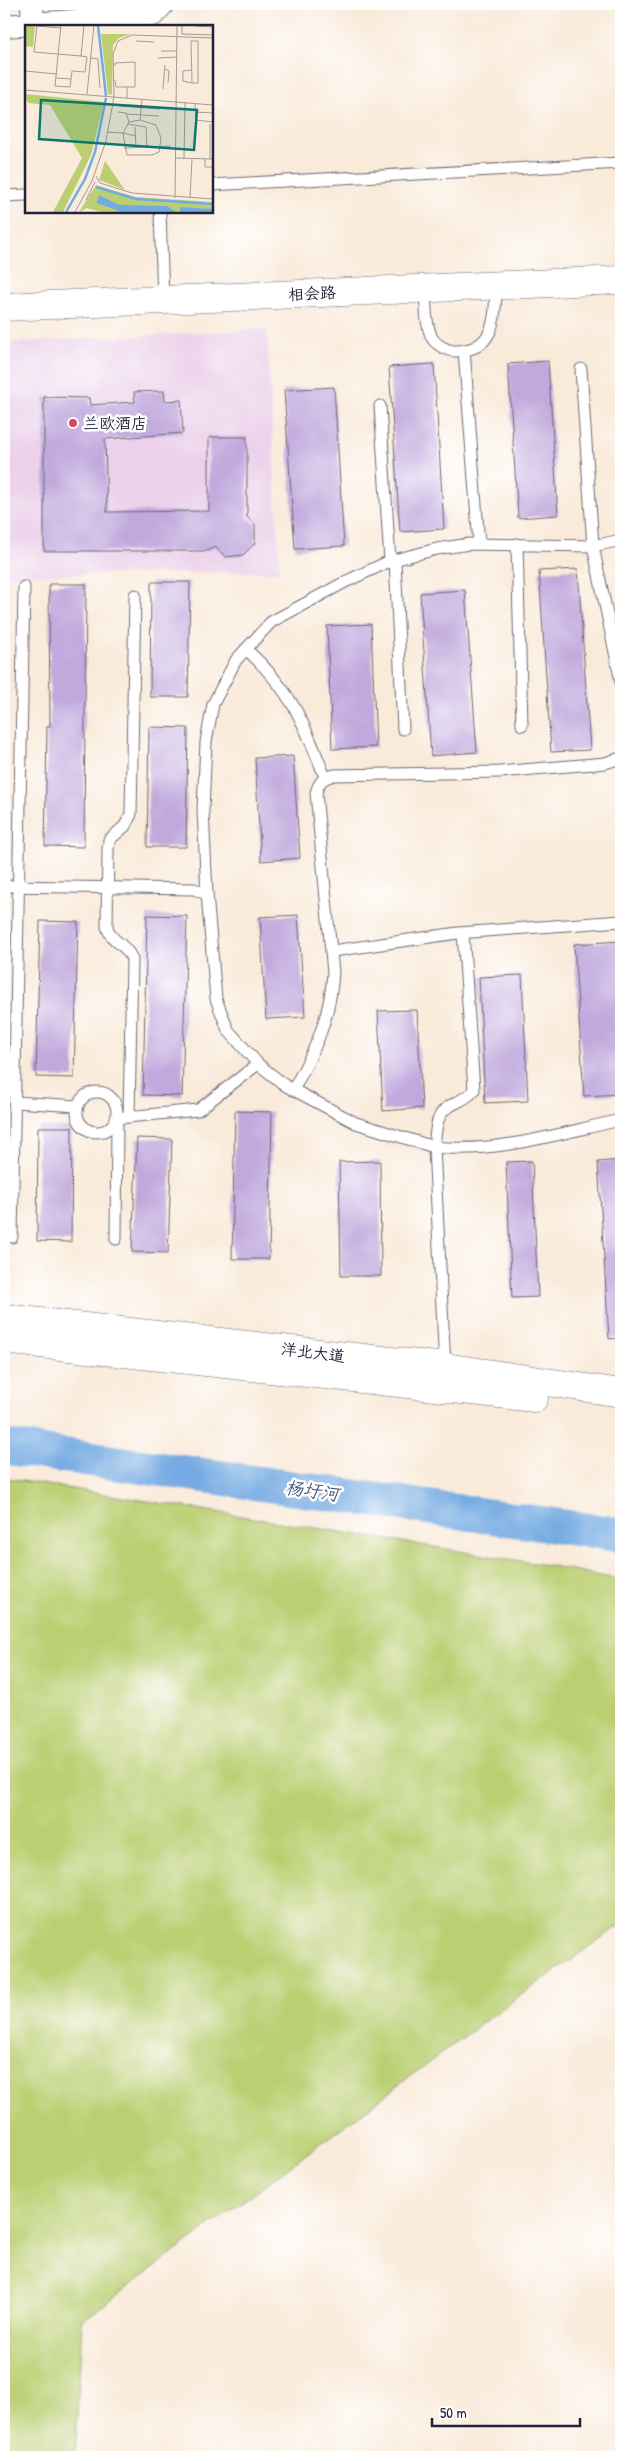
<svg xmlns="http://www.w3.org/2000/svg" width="625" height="2461" font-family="'Patrick Hand','LXGW WenKai TC',sans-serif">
  <rect width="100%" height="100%" fill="#fff"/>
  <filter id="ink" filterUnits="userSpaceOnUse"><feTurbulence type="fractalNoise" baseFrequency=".02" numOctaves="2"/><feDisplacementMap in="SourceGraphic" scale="10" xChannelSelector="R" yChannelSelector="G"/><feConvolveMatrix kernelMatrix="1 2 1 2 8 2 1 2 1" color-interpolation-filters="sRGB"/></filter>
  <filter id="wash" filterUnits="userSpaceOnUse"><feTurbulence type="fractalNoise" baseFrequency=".0096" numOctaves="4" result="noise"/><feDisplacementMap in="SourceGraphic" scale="20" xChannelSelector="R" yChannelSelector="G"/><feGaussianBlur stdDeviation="1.12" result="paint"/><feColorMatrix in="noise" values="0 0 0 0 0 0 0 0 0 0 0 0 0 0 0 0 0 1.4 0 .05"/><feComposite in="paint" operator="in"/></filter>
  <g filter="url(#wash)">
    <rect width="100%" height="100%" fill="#f9ead9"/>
    <path fill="#ecd1ea" d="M267,329L280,572L4,575V343Z"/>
    <path fill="#bbcf72" stroke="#6e7856" d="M4,1478L552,1566L621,1580V1924L486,2020L82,2321L75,2457H4Z"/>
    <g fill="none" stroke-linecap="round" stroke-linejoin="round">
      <path stroke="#74aae2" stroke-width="35" d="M4,1447L621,1535"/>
    </g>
    <g id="blocks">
      <g fill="#c1a9dd">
        <path d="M548,361L558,515L518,518L508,364Z"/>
        <path d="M434,364L444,529L400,532L389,367Z"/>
        <path d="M334,387L344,546L295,549L284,390Z"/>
        <path d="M164,391L165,401L181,400L183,433L105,439L107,512L209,511V437H247V517L255,524V543L243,555L226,557L215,547L206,551H44V397L89,398L90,405L135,402L134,392Z"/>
        <path d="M578,569L590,750L551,752L539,571Z"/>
        <path d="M151,582H190L188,697H150Z"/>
        <path d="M49,584H86L84,847L45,846L47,726H50Z"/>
        <path d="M465,590L477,752L431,756L420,593Z"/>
        <path d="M371,624L376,747L332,749L327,626Z"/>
        <path d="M149,727L188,728L186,847H147Z"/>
        <path d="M293,756L300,858L261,861L255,758Z"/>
        <path d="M147,915L187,916L182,1096L143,1095Z"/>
        <path d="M298,915L305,1017L266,1019L260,917Z"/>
        <path d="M40,921L78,922L74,1078L36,1077Z"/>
        <path d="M621,941V1094L584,1096L574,944Z"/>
        <path d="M522,975L528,1101L485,1103L479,977Z"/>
        <path d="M417,1010L422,1108L383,1111L378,1011Z"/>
        <path d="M235,1111L272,1112L269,1259H232Z"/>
        <path d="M38,1127H72L71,1242L37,1241Z"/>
        <path d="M137,1138L172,1139L168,1253L132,1252Z"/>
        <path d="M621,1160V1338L609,1339L598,1162Z"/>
        <path d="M380,1161L381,1276H341L339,1162Z"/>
        <path d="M532,1161L538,1297L512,1298L506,1162Z"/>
      </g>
    </g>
  </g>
  <g filter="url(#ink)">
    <use href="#blocks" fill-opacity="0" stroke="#6d6872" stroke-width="1"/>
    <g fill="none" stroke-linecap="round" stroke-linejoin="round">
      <g stroke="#6d6872" stroke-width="13">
        <g id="service">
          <path d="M211,185L621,163"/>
          <path d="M4,196L26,195"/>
          <path d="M160,211L163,300"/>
          <path d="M425,288C426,304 425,323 432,338C436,345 448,351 455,351C496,351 495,317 496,286"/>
          <path d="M464,350L479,544"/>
          <path d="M581,369L593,546L621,682"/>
          <path d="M380,406L390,561"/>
          <path d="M517,544L522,725"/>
          <path d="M395,560L403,729"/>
          <path d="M246,649C292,691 303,721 325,777"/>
          <path d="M4,886L194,889L207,894L216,999L228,1030L258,1064L286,1086L356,1123L434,1147L445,1367"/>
          <path d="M207,894L203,810L206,742L213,704L236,660L271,622L347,581L390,561L437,549L469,544L593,546L621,540"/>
          <path d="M463,933L474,1090C467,1099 458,1101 448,1107C435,1115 436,1133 434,1147C497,1154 560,1133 621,1120"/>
          <path d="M332,951L458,933L621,921"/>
          <path d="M293,1090C315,1050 330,1019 333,973L316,793C319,781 323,778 334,775L500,772L605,763L621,758"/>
          <circle cx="97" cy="1112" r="20"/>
          <path d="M15,1102L78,1106"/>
          <path d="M129,1117L132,959C124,941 112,944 107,927L108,849L109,840L125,826L131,814L135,595"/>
          <path d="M12,1237L24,587"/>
          <path d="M116,1239L117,1118L198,1110L258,1064"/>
        </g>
      </g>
      <g stroke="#6d6872" stroke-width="24">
        <g id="minor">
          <path d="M32,4L33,24"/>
          <path d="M4,26L144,16L153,15L163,4"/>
        </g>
      </g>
      <g stroke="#6d6872" stroke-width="29">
        <g id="tertiary">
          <path d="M4,307L621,280"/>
          <path d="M4,1318L445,1367L621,1393"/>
          <path d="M4,1340L534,1398"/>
        </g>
      </g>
      <use href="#service" stroke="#fff" stroke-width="11"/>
      <use href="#minor" stroke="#fff" stroke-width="22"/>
      <use href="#tertiary" stroke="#fff" stroke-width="28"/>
    </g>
  </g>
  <circle fill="#d1495b" stroke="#fff" stroke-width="2" cx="73" cy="423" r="5"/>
  <g text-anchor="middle" stroke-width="5" stroke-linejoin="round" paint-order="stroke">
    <g font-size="16" fill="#22223b" stroke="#fff">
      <text transform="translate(312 293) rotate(-3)" y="6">相会路</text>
      <text transform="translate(313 1352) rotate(7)" y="6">洋北大道</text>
    </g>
    <g font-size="16" fill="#22223b" stroke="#fff" text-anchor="start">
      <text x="83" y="429">兰欧酒店</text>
    </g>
    <g font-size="18" font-style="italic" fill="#43587e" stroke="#fff">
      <text transform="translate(312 1491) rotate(8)" y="6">杨圩河</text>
    </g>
  </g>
  <g transform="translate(25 25)">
    <rect width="188" height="188" fill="#f9ead9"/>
    <path d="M0,0H10L8,22L0,21ZM76,9H106L94,13L88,20L87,70L83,69ZM0,69L79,77L66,130L38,187H28L57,133L25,80L3,78ZM80,136L100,165L74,155ZM71,160L110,172L187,177V187H76L62,183L54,187Z" fill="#bbcf72"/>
    <path d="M74,170L94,180L142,181L151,187H97L72,178ZM155,182L187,184V187H155Z" fill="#74aae2"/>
    <path fill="none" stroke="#74aae2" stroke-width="2.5" d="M73,0L81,71M71,162L111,174L188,179M41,187L60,154L70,127L81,73"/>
    <path fill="none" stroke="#a39a9a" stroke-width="1" d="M12,0L9,27L56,31M36,0L30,61L45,62L47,46L60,47L62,32L56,31L59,0M157,0V9L188,10M12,1L36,3M170,1L188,2M111,16L129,17M166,16H173V58H167ZM136,26H152M66,33L73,34L75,63M133,33L152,32M90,41V38L110,37V62H102V73M140,44L144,46L143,58M166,45L158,46V56L167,58M0,46L32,49M31,53L46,54M90,55L91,62H102M138,64L140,40M0,65L188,80M62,69L69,0M170,79L171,95L188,97M94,81L135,84M93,87L101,88L104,97M170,87L188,88M101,89L134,91M102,99L121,102L122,123M185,99V134M110,102L111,123M82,107L98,108L104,97L115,95L117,75M111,111L98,108L102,130H127L134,127L136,113L131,100L115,95M99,123L146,121M151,133L188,134M159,134L160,78M180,134V142H188M71,151L75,158L107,168L188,174M150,173L152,0M165,173L167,134M61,175L70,157M50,187L67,156L81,116L89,72L88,29L93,16L107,10L188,13"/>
    <path fill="#0f766e" fill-opacity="0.15" stroke="#0f766e" stroke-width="2.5" d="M16,75L172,85L169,125L14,114Z"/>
    <rect width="188" height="188" fill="none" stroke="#22223b" stroke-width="2.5"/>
  </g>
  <rect width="625" height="2461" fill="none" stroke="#fff" stroke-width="20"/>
  <path d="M432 2418v8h148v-8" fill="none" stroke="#22223b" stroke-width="2.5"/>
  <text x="440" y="2418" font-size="15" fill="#22223b" stroke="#ffffff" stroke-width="4" paint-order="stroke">50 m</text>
</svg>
